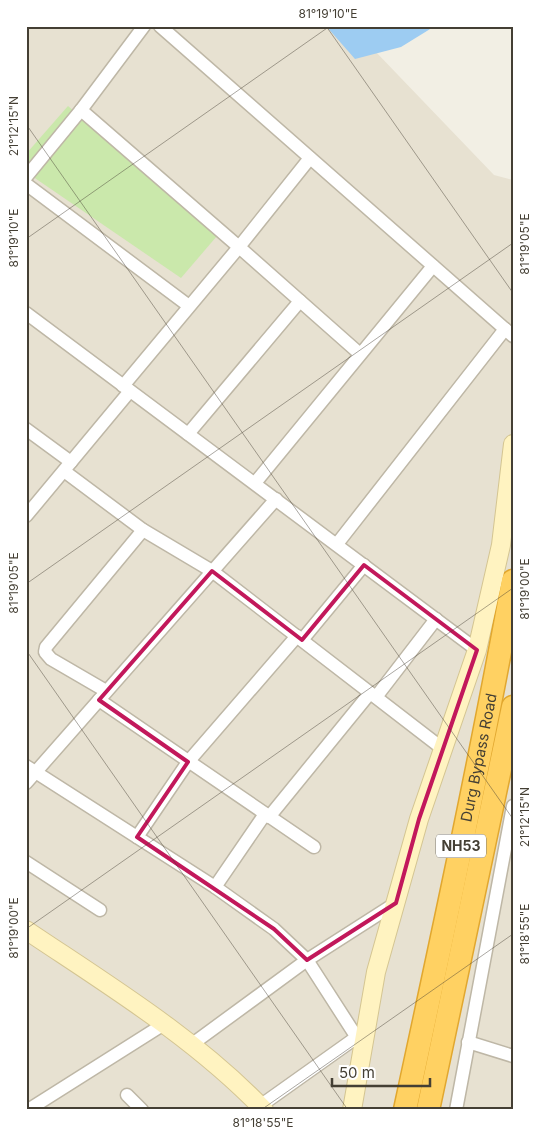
<svg xmlns="http://www.w3.org/2000/svg" width="539" height="1136" font-family="Inter,sans-serif">
  <rect width="100%" height="100%" fill="#f2efe4"/>
  <path fill="#e7e1d1" d="M26,26H351L494,175L513,180V1110H26Z"/>
  <path fill="#cae8ab" d="M68,106L217,236L181,278L26,172V154Z"/>
  <path fill="#9dccf2" d="M326,26H435L401,47L355,59Z"/>
  <g fill="none" stroke-linecap="round" stroke-linejoin="round">
    <g stroke="#beb7a6" stroke-width="15">
      <g id="street">
        <path d="M160,26L513,336"/>
        <path d="M81,110L239,247L360,354"/>
        <path d="M26,177L81,110L144,26"/>
        <path d="M26,184L189,306"/>
        <path d="M26,313L477,650"/>
        <path d="M123,386L239,247L310,158"/>
        <path d="M26,429L71,462"/>
        <path d="M188,434L300,301"/>
        <path d="M64,471L143,530L212,571L443,749"/>
        <path d="M255,483L433,266"/>
        <path d="M26,516L130,391"/>
        <path d="M337,544L505,329"/>
        <path d="M302,640L364,565"/>
        <path d="M106,691L51,659L45,652L46,647L143,530"/>
        <path d="M376,697L436,619"/>
        <path d="M99,700L314,847"/>
        <path d="M26,766L215,887L274,929L307,960L363,1047"/>
        <path d="M26,783L276,499"/>
        <path d="M269,817L370,693"/>
        <path d="M137,837L188,762L297,636"/>
        <path d="M26,862L100,910"/>
        <path d="M215,887L265,814"/>
        <path d="M468,1042L513,1056"/>
        <path d="M191,1045L307,960L396,903"/>
        <path d="M127,1095L142,1110"/>
        <path d="M260,1106L357,1037"/>
        <path d="M28,1110L164,1024"/>
        <path d="M456,1110L513,806"/>
      </g>
    </g>
    <g stroke="#d4c592" stroke-width="20">
      <g id="secondary">
        <path d="M26,930C108,985 195,1038 264,1110"/>
        <path d="M352,1110L376,972L419,819L477,650L501,545L513,444"/>
      </g>
    </g>
    <g stroke="#e1a72f" stroke-width="25">
      <g id="highway">
        <path id="s1" d="M405,1110C443,934 481,758 513,581"/>
        <path d="M428,1110L513,707"/>
      </g>
    </g>
    <use href="#street" stroke="#fff" stroke-width="12"/>
    <use href="#secondary" stroke="#fff3c1" stroke-width="18"/>
    <use href="#highway" stroke="#ffd162" stroke-width="22"/>
  </g>
  <path fill="none" stroke="#c2185b" stroke-width="4" stroke-linejoin="round" d="M364,565L477,650L419,819L396,903L307,960L274,929L137,837L188,762L99,700L212,571L302,640Z"/>
  <path fill="none" stroke="#443f34" stroke-width="1" stroke-opacity="0.45" d="M326,26L513,293M26,124L513,819M26,239L330,26M26,584L513,243M26,650L348,1110M26,929L513,588M261,1110L513,934"/>
  <g text-anchor="middle" stroke-width="5" stroke-linejoin="round" paint-order="stroke">
    <rect fill="#fff" stroke="#7c7971" stroke-width="1" x="436" y="834.5" width="50" height="23" rx="4"/>
    <g font-size="14" font-weight="bold" fill="#443f34">
      <text x="461" y="851">NH53</text>
    </g>
    <g font-size="15" fill="#443f34" stroke="#fff">
      <text dy="5" stroke="none"><textPath href="#s1" startOffset="360">Durg Bypass Road</textPath></text>
    </g>
  </g>
  <rect width="539" height="1136" fill="none" stroke="#ffffff" stroke-width="55"/>
  <path d="M332 1078v8h98v-8" fill="none" stroke="#443f34" stroke-width="2.5"/>
  <text x="339" y="1078" font-size="15" fill="#443f34" stroke="#ffffff" stroke-width="4" paint-order="stroke">50 m</text>
  <rect x="28" y="28" width="484" height="1080" fill="none" stroke="#443f34" stroke-width="2"/>
  <g font-size="12" text-anchor="middle" fill="#443f34">
    <text x="328" y="18">81°19'10"E</text>
    <text transform="translate(14 126) rotate(-90)" y="4">21°12'15"N</text>
    <text transform="translate(14 238) rotate(-90)" y="4">81°19'10"E</text>
    <text transform="translate(525 244) rotate(-90)" y="4">81°19'05"E</text>
    <text transform="translate(14 583) rotate(-90)" y="4">81°19'05"E</text>
    <text transform="translate(525 589) rotate(-90)" y="4">81°19'00"E</text>
    <text transform="translate(525 817) rotate(-90)" y="4">21°12'15"N</text>
    <text transform="translate(14 928) rotate(-90)" y="4">81°19'00"E</text>
    <text transform="translate(525 934) rotate(-90)" y="4">81°18'55"E</text>
    <text x="263" y="1127">81°18'55"E</text>
  </g>
</svg>
